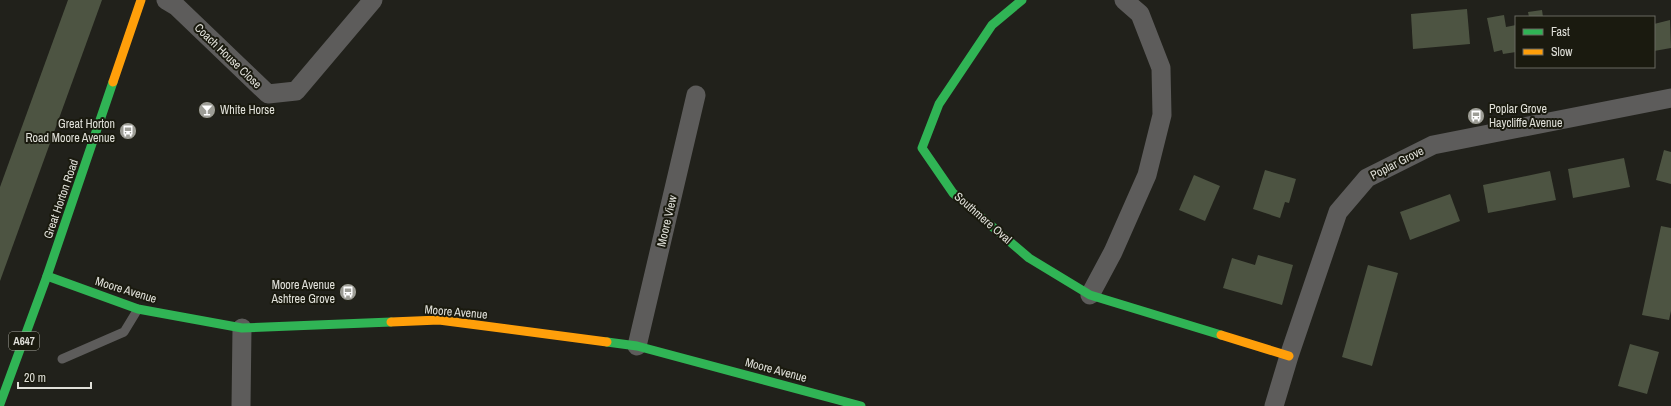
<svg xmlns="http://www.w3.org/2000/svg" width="1671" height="406" font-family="'Archivo Narrow',sans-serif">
  <rect width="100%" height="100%" fill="#21211b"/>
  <g fill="#4d5442">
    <path d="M68,0H102L0,281V187Z"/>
    <path d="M1467,9L1470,44L1413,49L1411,14Z"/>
    <path d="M1542,10L1543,17H1529L1528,12Z"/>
    <path d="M1504,15L1506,27L1516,25V52L1503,54L1502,50L1494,52L1487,18Z"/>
    <path d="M1670,20L1671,48L1654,51V24Z"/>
    <path d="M1664,150L1671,152V184L1656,180Z"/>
    <path d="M1624,158L1630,187L1573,198L1568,169Z"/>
    <path d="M1265,170L1296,179L1289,203L1285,202L1280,218L1253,209Z"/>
    <path d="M1550,171L1556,200L1488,213L1483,185Z"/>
    <path d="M1194,175L1220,186L1205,221L1179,210Z"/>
    <path d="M1450,194L1460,221L1410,240L1400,212Z"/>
    <path d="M1661,226L1671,228V311L1669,320L1642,315Z"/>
    <path d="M1258,255L1293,265L1282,305L1223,288L1232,258L1255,265Z"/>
    <path d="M1368,265L1398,273L1372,366L1342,357Z"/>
    <path d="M1630,344L1659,352L1647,394L1618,386Z"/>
  </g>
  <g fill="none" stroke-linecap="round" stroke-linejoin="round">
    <path stroke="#5d5c5b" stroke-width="9" d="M62,359L124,332L138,309"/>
    <g stroke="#5d5c5b" stroke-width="19">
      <path d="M166,0L176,6L268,94L296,91L373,0"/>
      <path d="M1090,295L1113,252L1147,175L1162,115L1161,68L1140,14L1124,0"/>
      <path d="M637,346L696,95"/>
      <path d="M241,406L242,328"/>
      <path d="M1274,406L1289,356L1338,212L1367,178L1433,145L1671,98"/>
    </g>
    <g stroke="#30b455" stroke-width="9">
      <path d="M1022,0L992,25L939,104L922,148L953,193L1029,258L1090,295L1221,335"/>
      <path d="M47,276L138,309L242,328L391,322"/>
      <path d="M607,342L637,346L861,406"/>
      <path d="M0,404L47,276L113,82"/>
    </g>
    <g stroke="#ff9f0a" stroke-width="9">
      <path d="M113,82L141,0"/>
      <path d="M391,322L439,320L607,342"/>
      <path d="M1221,335L1289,356"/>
    </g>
  </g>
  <defs>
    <g id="bar-disc" transform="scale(0.9)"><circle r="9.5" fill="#9d9d96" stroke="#1a1a0f"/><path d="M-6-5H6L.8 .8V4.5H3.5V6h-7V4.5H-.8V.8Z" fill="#fff"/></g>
    <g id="bus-disc" transform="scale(0.9)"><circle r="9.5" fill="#9d9d96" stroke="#1a1a0f"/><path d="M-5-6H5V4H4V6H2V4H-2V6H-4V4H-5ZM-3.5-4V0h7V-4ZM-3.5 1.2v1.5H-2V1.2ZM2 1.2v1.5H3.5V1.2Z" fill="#fff"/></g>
  </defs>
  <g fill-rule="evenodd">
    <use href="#bar-disc" x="207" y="110"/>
    <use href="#bus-disc" x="1476" y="116"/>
    <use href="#bus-disc" x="128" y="131"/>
    <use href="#bus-disc" x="348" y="292"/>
  </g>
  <g text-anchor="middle" stroke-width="4" stroke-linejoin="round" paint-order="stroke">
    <rect fill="#1a1a0f" stroke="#a5a59c" stroke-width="1" x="9" y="332" width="30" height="18" rx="3"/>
    <g font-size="11" font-weight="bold" fill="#e0e0d9">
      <text x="24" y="345">A647</text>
    </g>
    <g font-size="12" fill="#e0e0d9" stroke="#1a1a0f">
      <text transform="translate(228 56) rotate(44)" y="4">Coach House Close</text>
      <text transform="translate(1397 163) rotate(-27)" y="4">Poplar Grove</text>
      <text transform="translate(61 199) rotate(-71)" y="4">Great Horton Road</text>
      <text transform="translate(983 218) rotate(41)" y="4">Southmere Oval</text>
      <text transform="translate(667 221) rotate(-77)" y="4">Moore View</text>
      <text transform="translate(126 290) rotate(17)" y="4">Moore Avenue</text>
      <text transform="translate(456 312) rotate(5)" y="4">Moore Avenue</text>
      <text transform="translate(776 370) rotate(15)" y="4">Moore Avenue</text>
    </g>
    <g font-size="12" fill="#e0e0d9" stroke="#1a1a0f" text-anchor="start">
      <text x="1489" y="113">Poplar Grove<tspan x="1489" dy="14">Haycliffe Avenue</tspan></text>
      <text x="220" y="114">White Horse</text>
      <text x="115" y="128" text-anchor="end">Great Horton<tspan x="115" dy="14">Road Moore Avenue</tspan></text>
      <text x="335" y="289" text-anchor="end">Moore Avenue<tspan x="335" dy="14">Ashtree Grove</tspan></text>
    </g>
  </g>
  <rect x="1515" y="16" width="140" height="52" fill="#1a1a0f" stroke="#696960"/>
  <rect x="1523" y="29" width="20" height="6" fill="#30b455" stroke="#696960"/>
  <text x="1551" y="36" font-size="12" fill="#e0e0d9">Fast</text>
  <rect x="1523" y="49" width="20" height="6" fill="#ff9f0a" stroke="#696960"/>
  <text x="1551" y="56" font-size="12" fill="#e0e0d9">Slow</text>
  <path d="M18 382v6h73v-6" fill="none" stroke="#e0e0d9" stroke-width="2"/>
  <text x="24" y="382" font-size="12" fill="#e0e0d9" stroke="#1a1a0f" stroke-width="3" paint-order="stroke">20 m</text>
</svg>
